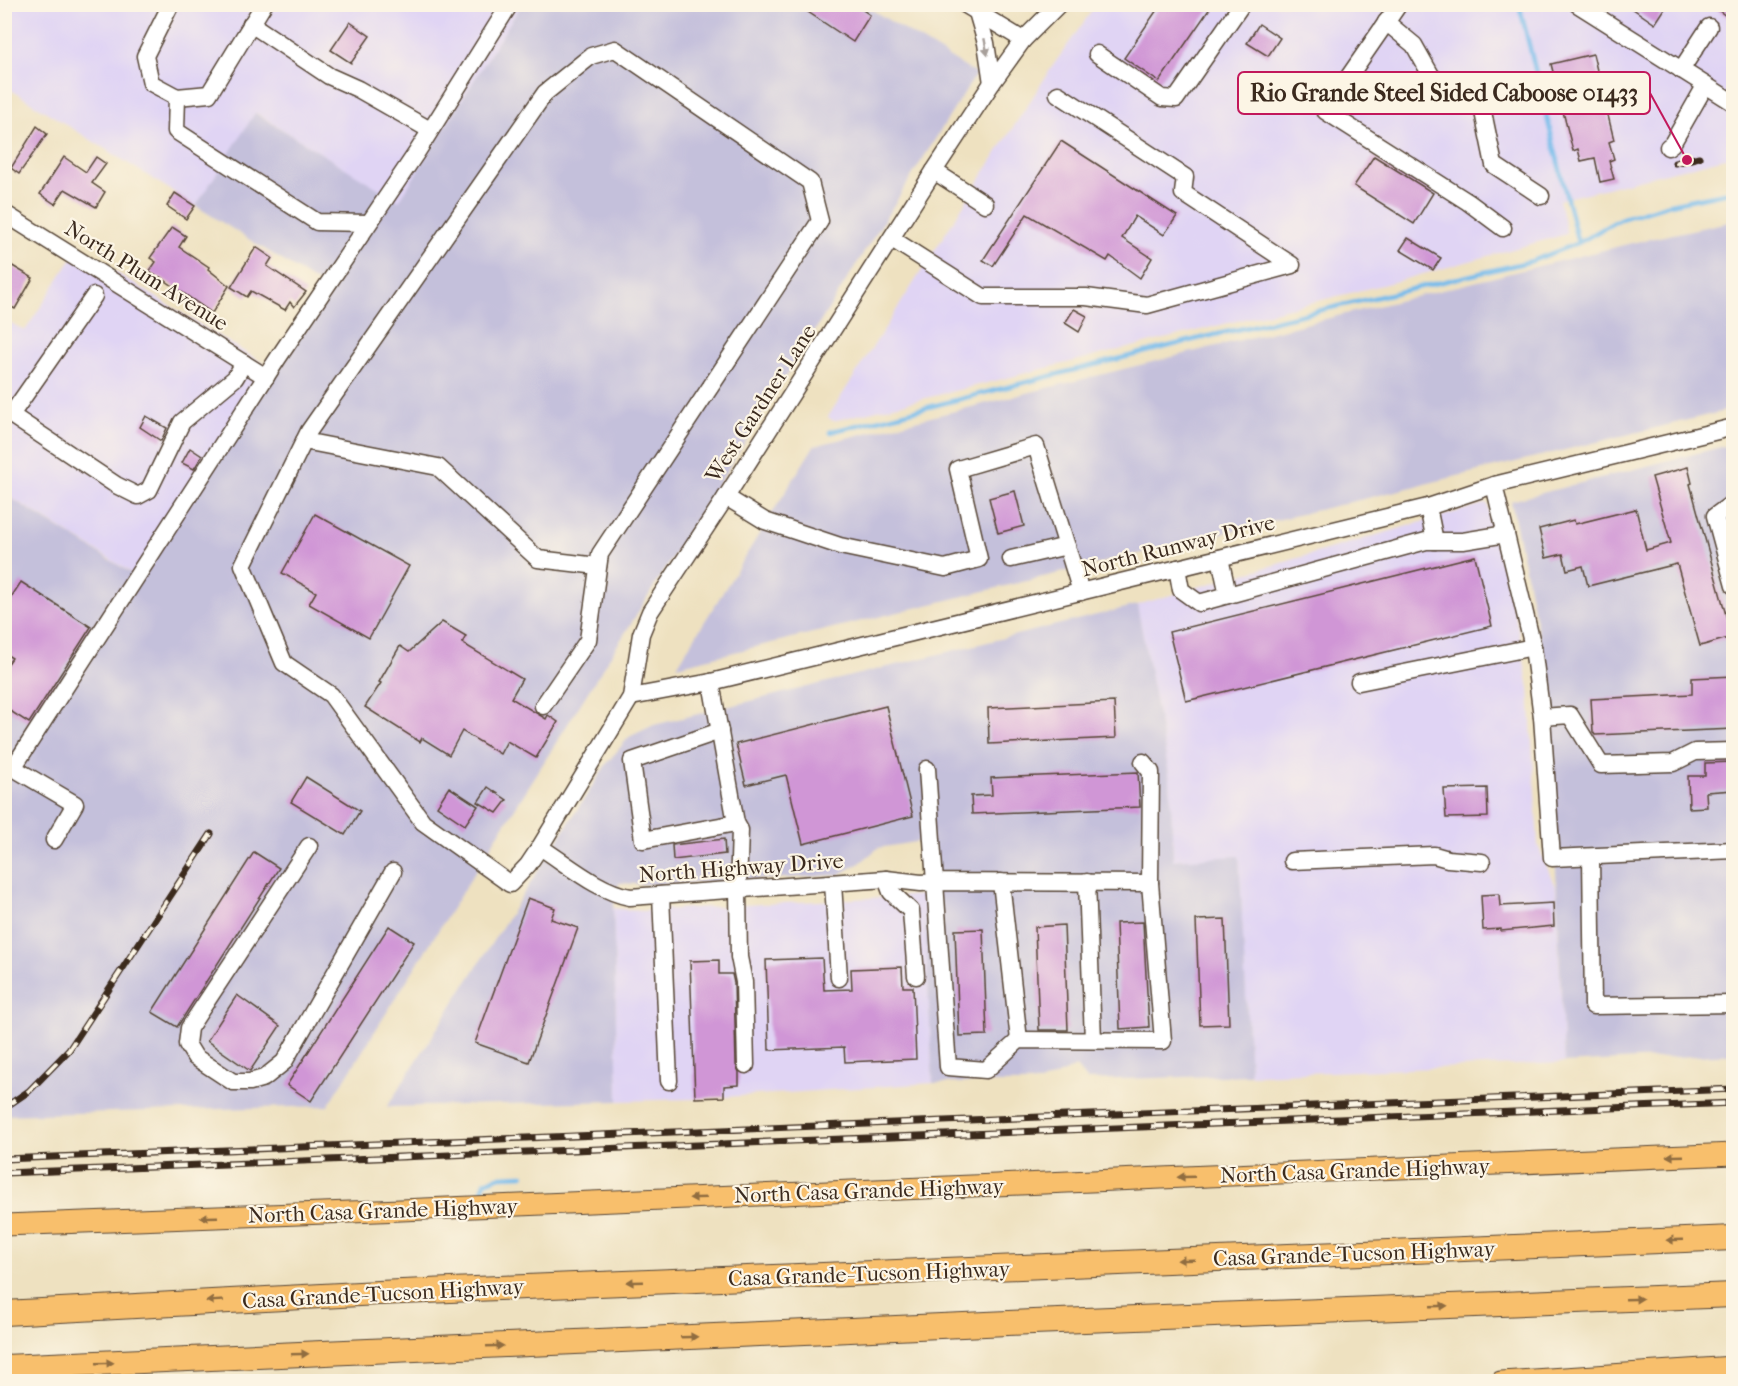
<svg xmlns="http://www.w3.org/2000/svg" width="1738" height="1386" font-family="'IM FELL French Canon',serif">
  <rect width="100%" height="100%" fill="#fcf5e5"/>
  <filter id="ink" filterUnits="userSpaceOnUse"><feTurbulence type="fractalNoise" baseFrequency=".0167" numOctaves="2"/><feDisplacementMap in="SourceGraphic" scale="12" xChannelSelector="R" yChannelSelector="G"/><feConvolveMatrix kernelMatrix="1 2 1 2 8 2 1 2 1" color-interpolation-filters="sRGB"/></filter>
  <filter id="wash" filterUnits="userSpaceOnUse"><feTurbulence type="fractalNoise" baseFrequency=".008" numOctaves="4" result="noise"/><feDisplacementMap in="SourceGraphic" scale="24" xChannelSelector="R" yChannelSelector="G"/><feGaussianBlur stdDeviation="1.35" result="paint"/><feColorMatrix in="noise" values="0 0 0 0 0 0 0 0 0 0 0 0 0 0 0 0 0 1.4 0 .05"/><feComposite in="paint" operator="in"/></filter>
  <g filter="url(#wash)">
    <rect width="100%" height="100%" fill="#eee1c0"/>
    <g fill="#e0d4f4">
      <path d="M4,5H521L399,202L256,113L196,206L5,86Z"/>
      <path d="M1096,5H1733V156L1559,200L1567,234L1394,282L833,421L828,417L1052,67Z"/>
      <path d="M78,249L277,372L143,580L5,494L4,319L25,331Z"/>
      <path d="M1487,503L1518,628L1529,689L1538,846L1556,888L1564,1063L1250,1075L1239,857L1173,860L1170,779L1137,605Z"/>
      <path d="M924,895L933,1083L695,1099L618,1101L613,908L642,911Z"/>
    </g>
    <g fill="#c4c0db">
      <path d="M521,5H864L976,74L328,1106L5,1115L4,494L142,580L328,289L196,206L255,113L399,201Z"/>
      <path d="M1733,221V409L677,666L814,446L1632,243Z"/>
      <path d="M1733,444V1054L1564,1063L1548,681L1511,501Z"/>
      <path d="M1137,605L1170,779L1173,860L1239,856L1250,1075L1087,1080L1076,1067L1040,1083H933L921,841L878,848L860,863L839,875L657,885L619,883L613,908L618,1101L387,1107L607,763L629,737L654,725Z"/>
    </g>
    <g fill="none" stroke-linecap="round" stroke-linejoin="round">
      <g stroke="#75bbec" stroke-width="4.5">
        <path d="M1519,4L1578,243"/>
        <path d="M830,432L1197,339L1532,261L1578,243L1620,219L1670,204L1734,191"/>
        <path d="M482,1190L485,1182L501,1176L523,1175"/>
      </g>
    </g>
    <g id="blocks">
      <g fill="#d096d6">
        <path d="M796,4H854L870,15L853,42Z"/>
        <path d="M1161,4H1213L1159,82L1124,58Z"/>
        <path d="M1626,4H1668L1655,24Z"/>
        <path d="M1710,4H1734V22Z"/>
        <path d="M350,22L370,36L351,63L331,50Z"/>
        <path d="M1259,24L1280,38L1268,56L1247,43Z"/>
        <path d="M1593,54L1614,140L1609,142L1614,159L1609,161L1614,179L1600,182L1595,158L1581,161L1578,149L1573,151L1551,64Z"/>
        <path d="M37,126L47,134L19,174L11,168Z"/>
        <path d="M1061,141L1177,216L1164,235L1135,216L1122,238L1152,258L1140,278L1110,256L1107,261L1027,214L993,266L983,260Z"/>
        <path d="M1374,156L1433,193L1414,224L1354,186Z"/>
        <path d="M64,157L86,172L96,157L106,164L92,183L105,192L96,207L65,189L55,204L40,194Z"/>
        <path d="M175,193L195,206L186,219L167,206Z"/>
        <path d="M172,227L186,236L179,247L209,267L208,269L229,286L212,313L160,277L159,278L149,272L156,262L150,258Z"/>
        <path d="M1408,238L1441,258L1433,270L1400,250Z"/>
        <path d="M256,247L272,258L267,266L306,292L294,307L290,302L285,310L251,291L247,297L231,287Z"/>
        <path d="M4,261L33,278L15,309L4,303Z"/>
        <path d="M1074,309L1087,316L1079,332L1065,323Z"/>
        <path d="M146,416L167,428L161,441L140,427Z"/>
        <path d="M190,448L202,456L194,469L182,463Z"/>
        <path d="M1688,467L1692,483L1690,484L1732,637L1700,646L1677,564L1588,586L1583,566L1567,570L1563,554L1546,558L1539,529L1574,520L1575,524L1636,509L1646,550L1671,543L1652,477Z"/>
        <path d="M1015,491L1024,526L998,533L989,498Z"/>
        <path d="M315,514L409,566L369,638L309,604L316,592L282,573Z"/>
        <path d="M1475,556L1492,626L1186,701L1169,632Z"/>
        <path d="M21,582L91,627L29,723L4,707V669L12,658L4,653V608Z"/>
        <path d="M442,622L466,636L462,643L522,679L511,698L546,719L548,715L558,722L536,758L507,741L500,754L462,731L449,755L422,738L420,742L365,707L381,683L379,682L400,646L409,652Z"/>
        <path d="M1734,676V729L1595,735L1593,732L1591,699L1692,694V678Z"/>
        <path d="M1114,702L1116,738L989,744L988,708Z"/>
        <path d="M886,706L913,816L803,844L786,775L746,785L736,744Z"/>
        <path d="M1734,762V790L1706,792L1707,807L1689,808L1688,776H1705V763Z"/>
        <path d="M1138,772L1140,807L972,814L971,796L992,795L991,778Z"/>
        <path d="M306,777L360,811L345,835L291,802Z"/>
        <path d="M449,787L478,806L465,825L437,806Z"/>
        <path d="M488,787L507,800L497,813L478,802Z"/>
        <path d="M1487,788L1488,817L1446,818L1444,789Z"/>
        <path d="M724,839L725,854L673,860L672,845Z"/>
        <path d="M254,852L279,868L177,1027L152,1012Z"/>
        <path d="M1499,894L1500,906L1553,903L1554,926L1501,931V929L1483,930L1481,895Z"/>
        <path d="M528,898L555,908L551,919L578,928L529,1062L475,1043Z"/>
        <path d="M1225,919L1229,1024L1200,1025L1196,920Z"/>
        <path d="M1143,922L1149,1027L1120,1029L1116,923Z"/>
        <path d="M1064,925L1068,1030H1039L1035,927Z"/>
        <path d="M389,926L414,942L311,1101L287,1085Z"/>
        <path d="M983,929L987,1035L959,1036L955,930Z"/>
        <path d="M822,958L824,990L852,989L851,969L902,967L903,987H913L916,1059L845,1062L844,1047L769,1050L766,960Z"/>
        <path d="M719,960V974H732L734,983L736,1065L739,1072V1085L724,1086V1097L695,1098L690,961Z"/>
        <path d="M237,995L280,1026L250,1071L207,1041Z"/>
      </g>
    </g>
  </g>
  <g filter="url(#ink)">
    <use href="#blocks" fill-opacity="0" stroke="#564536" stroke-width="1.5"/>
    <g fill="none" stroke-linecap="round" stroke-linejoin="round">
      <g stroke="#564536" stroke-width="19">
        <g id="minor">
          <path d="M171,4L145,56L151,83L177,97L209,94L264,4"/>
          <path d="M964,4L1023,40"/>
          <path d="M1399,4L1325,111L1468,202L1503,228"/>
          <path d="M1577,4L1734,103"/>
          <path d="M977,12L986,43L992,83"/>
          <path d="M1386,22L1414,45L1432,77L1482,107L1494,165L1541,196"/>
          <path d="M251,24L329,76L358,89L430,130"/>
          <path d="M1097,54L1162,98L1176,99L1242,4"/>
          <path d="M1681,70L1709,27"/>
          <path d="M177,97L176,131L317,222L368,223"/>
          <path d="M1668,147L1672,144L1705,86"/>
          <path d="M934,171L985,204"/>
          <path d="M4,213L266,377"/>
          <path d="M892,239L983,297H1086L1147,305L1292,265L1183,193L1185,177L1058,94"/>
          <path d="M94,296L11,415L116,485L138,496L149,490L182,422L235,378L244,363"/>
          <path d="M304,441L438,467L538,559L598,566"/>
          <path d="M1494,485L1533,647L1542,717L1552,858L1734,850"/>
          <path d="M726,497L765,521L840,546L945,568L979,559L958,469L1036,446L1081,592"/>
          <path d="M1734,502L1715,516L1734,586"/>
          <path d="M1428,507L1435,541"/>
          <path d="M1220,558L1228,595"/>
          <path d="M1011,559L1067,546"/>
          <path d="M1177,568L1181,590L1199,603L1426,541H1463L1506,534"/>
          <path d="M711,682L736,823L740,830L738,890L739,957L744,982L746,1065"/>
          <path d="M1359,682L1533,647"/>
          <path d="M631,697L711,682L1428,507L1494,485L1734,427"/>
          <path d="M543,706L588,640L600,554L820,221L810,182L615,49L591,56L545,93L309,431L243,565L284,663L331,695L423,822L510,884L528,865L540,847L631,697L641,634L650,612L726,497L934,171L992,83L1023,40L1059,4"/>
          <path d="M1542,717L1570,715L1601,765L1673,763L1695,752L1734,751"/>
          <path d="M720,731L632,761L643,840L736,823"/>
          <path d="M1143,762L1151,772L1150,883"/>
          <path d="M5,763L75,804L54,840"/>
          <path d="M13,768L278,358L417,152L510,4"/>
          <path d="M309,846L189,1028L187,1044L195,1057L233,1082H250L264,1078L284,1062L393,872"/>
          <path d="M540,847C567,864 599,892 630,897L886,879L921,883L934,882L1150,883L1163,1041L1019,1040L986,1070L948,1067L927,769"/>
          <path d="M1591,857L1593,1006L1734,1004"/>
          <path d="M1292,861L1434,855L1448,859L1482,862"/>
          <path d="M886,879L891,892L911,911L916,976"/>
          <path d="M1001,882L1019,1040"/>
          <path d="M1087,882L1093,1040"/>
          <path d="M833,883L839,978"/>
          <path d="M661,895L669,1081"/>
        </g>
      </g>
      <g stroke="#564536" stroke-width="23">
        <g id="major">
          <path d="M4,1225L377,1211L1734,1154"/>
          <path d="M1501,1382L1734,1367"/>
        </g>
      </g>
      <g stroke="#564536" stroke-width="26">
        <g id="highway">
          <path d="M4,1313L378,1293L1734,1238"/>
          <path d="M4,1367L1033,1322L1734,1295"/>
        </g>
      </g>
      <use href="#minor" stroke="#fff" stroke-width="16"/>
      <use href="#major" stroke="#f8bf6c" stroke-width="21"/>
      <use href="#highway" stroke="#f8bf6c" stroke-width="24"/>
      <g stroke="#3b2a1e" stroke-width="7">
        <g id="rail">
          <path d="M1675,163L1699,157"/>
          <path d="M4,1108L29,1091L69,1050L211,834"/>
          <path d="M4,1159L1734,1089"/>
          <path d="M4,1173L1734,1103"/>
        </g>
      </g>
      <use href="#rail" stroke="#fcf5e5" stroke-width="4.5" stroke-dasharray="14" stroke-linecap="butt"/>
    </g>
    <defs><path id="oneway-solid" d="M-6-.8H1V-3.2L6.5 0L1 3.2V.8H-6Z" transform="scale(1.5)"/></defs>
    <use fill="#a79f9a" href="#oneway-solid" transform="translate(986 47) rotate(79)"/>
    <g fill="#906d41">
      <use href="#oneway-solid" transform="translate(1675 1156) rotate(178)"/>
      <use href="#oneway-solid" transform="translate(1186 1177) rotate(178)"/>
      <use href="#oneway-solid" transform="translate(698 1198) rotate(178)"/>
      <use href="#oneway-solid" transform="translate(209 1217) rotate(178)"/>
      <use href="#oneway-solid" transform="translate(1675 1240) rotate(178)"/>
      <use href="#oneway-solid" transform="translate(1186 1260) rotate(178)"/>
      <use href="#oneway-solid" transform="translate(635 1282) rotate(178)"/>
      <use href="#oneway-solid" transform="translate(1634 1299) rotate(-2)"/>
      <use href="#oneway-solid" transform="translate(215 1301) rotate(177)"/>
      <use href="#oneway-solid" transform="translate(1439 1306) rotate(-2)"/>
      <use href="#oneway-solid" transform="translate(689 1337) rotate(-2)"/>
      <use href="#oneway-solid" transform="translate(495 1346) rotate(-2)"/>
      <use href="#oneway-solid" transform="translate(300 1354) rotate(-2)"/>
      <use href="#oneway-solid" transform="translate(105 1363) rotate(-2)"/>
    </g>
  </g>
  <g text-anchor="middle" stroke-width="4.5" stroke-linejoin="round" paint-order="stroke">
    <g font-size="22" fill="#3b2a1e" stroke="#fcf5e5">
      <text transform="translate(147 275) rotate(32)" y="8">North Plum Avenue</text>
      <text transform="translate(760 403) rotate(-57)" y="8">West Gardner Lane</text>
      <text transform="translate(1178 545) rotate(-14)" y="8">North Runway Drive</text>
      <text transform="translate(741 867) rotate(-4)" y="8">North Highway Drive</text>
      <text transform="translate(1355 1170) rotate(-2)" y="8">North Casa Grande Highway</text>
      <text transform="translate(869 1190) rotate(-2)" y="8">North Casa Grande Highway</text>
      <text transform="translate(383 1210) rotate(-2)" y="8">North Casa Grande Highway</text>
      <text transform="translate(1354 1253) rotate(-2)" y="8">Casa Grande-Tucson Highway</text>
      <text transform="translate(869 1273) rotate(-2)" y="8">Casa Grande-Tucson Highway</text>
      <text transform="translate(383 1293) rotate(-3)" y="8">Casa Grande-Tucson Highway</text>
    </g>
  </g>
  <path fill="none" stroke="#c2185b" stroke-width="2" d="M1687 160L1650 93"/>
  <circle fill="#c2185b" stroke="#fcf5e5" stroke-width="2" cx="1687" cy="160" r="6"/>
  <rect fill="#fcf5e5" stroke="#c2185b" stroke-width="2" x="1238" y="72" width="412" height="42" rx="6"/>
  <g font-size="24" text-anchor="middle" font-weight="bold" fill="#3b2a1e">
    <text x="1444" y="101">Rio Grande Steel Sided Caboose 01433</text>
  </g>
  <rect width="1738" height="1386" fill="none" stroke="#fcf5e5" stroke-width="24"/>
</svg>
